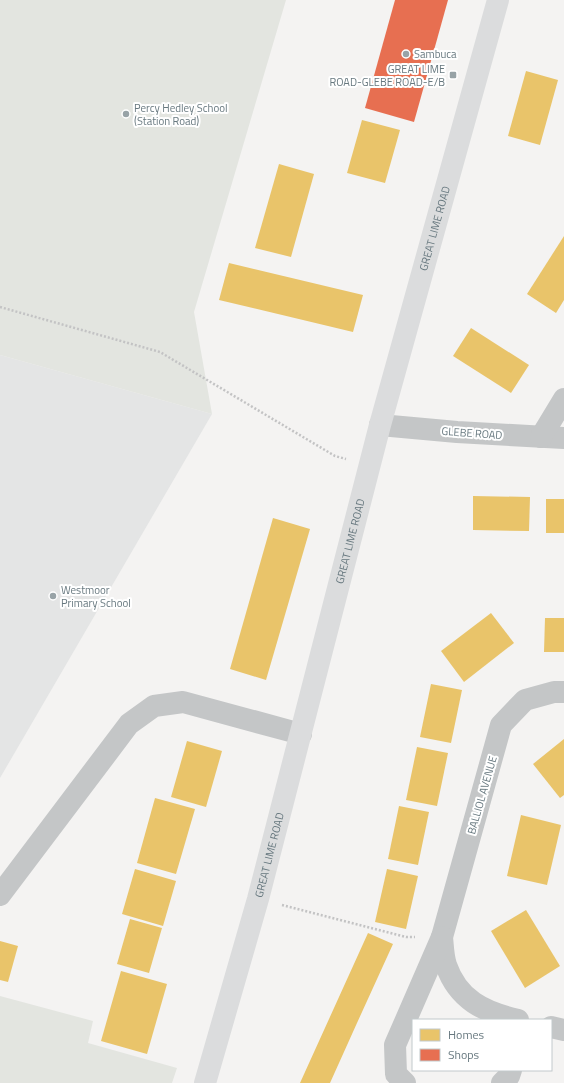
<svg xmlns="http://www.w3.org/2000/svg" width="564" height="1083" font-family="'Titillium Web',sans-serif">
  <rect width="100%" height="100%" fill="#f4f3f2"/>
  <path fill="#e4e5e5" d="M0,355L212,414L0,778Z"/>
  <g fill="#e3e5e0">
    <path d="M0,0H286L194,312L212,414L0,355Z"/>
    <path d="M0,996L93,1021L88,1043L177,1068L172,1083H0Z"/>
  </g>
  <g fill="#e9c46a">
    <path d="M526,71L558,80L540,145L508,136Z"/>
    <path d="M362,120L400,130L385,183L347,173Z"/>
    <path d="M279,164L314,174L291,257L255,248Z"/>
    <path d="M564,236V300L556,313L527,294Z"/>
    <path d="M229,263L363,295L353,332L219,300Z"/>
    <path d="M471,328L529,365L511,393L453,356Z"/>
    <path d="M473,496L530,497L529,531L473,530Z"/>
    <rect x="546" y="499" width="18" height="34"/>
    <path d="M273,518L310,529L266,680L230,669Z"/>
    <path d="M491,613L514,643L464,682L441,651Z"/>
    <path d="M545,618H564V652H544Z"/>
    <path d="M431,684L462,690L451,743L420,737Z"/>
    <path d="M564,739V795L560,798L533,764Z"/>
    <path d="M187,741L222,751L206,807L171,797Z"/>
    <path d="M417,747L448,753L437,806L406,800Z"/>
    <path d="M155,798L195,809L176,874L137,863Z"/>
    <path d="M399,806L429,812L418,865L388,859Z"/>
    <path d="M521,815L561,825L547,885L507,876Z"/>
    <path d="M135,869L176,881L163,926L122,914Z"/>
    <path d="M387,869L418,876L406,929L375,922Z"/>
    <path d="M526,910L560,966L525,988L491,931Z"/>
    <path d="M130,919L162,928L149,973L117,964Z"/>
    <path d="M368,933L393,944L357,1023L330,1083H300Z"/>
    <path d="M0,941L18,946L8,982L0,980Z"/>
    <path d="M121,971L167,984L147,1054L101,1041Z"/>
  </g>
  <path fill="#e76f51" d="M395,0H448L414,122L365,108Z"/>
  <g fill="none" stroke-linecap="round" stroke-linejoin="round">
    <g stroke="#c3c3c4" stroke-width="2.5" stroke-dasharray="2 2" stroke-linecap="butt">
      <path d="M0,307L160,352L335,456L346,459"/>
      <path d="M282,905L406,937H415"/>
    </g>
    <g stroke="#c4c6c7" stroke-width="22">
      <path d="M380,425L457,432L564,438"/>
      <path d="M541,437L564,399"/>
      <path d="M0,895L129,724L154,706L183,702L301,734"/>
      <path d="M518,1020C484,1012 458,1000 446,965C443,956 443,946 442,937L501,725L525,700L554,692H564"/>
      <path d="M551,1027L564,1030"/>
      <path d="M405,1083L396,1074L395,1045L442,937"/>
      <path d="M502,1083L509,1076L511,1070"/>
    </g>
    <path stroke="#dbdcdd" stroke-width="22" id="s1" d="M205,1083L258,899L380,425L498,0"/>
  </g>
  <g fill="#98a3a7" stroke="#fff" stroke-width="1.5">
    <circle cx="406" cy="54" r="4"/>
    <rect x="449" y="71" width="8" height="8" rx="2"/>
    <circle cx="126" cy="114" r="4"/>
    <circle cx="53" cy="596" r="4"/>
  </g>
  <g text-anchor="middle" stroke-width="4" stroke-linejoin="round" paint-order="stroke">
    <g font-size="11" fill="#67787f" stroke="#fff" text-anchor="start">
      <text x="414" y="58">Sambuca</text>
      <text x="445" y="73" text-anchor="end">GREAT LIME<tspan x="445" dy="13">ROAD-GLEBE ROAD-E/B</tspan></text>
      <text x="134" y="112">Percy Hedley School<tspan x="134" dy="13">(Station Road)</tspan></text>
      <text x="61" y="594">Westmoor<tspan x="61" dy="13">Primary School</tspan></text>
    </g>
    <g font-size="11" fill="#67787f" stroke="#fff">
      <text dy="4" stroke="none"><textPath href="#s1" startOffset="885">GREAT LIME ROAD</textPath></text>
      <text transform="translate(472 433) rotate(4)" y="4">GLEBE ROAD</text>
      <text dy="4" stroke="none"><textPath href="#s1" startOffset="561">GREAT LIME ROAD</textPath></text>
      <text transform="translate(482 795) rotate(-74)" y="4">BALLIOL AVENUE</text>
      <text dy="4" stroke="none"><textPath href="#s1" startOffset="237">GREAT LIME ROAD</textPath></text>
    </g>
  </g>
  <rect x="412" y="1019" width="140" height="52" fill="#ffffff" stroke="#c2c9cc"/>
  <rect x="420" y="1029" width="20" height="12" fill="#e9c46a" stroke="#c2c9cc"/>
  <text x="448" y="1039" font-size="12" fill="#67787f">Homes</text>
  <rect x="420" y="1049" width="20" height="12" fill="#e76f51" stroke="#c2c9cc"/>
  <text x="448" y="1059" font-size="12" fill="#67787f">Shops</text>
</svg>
